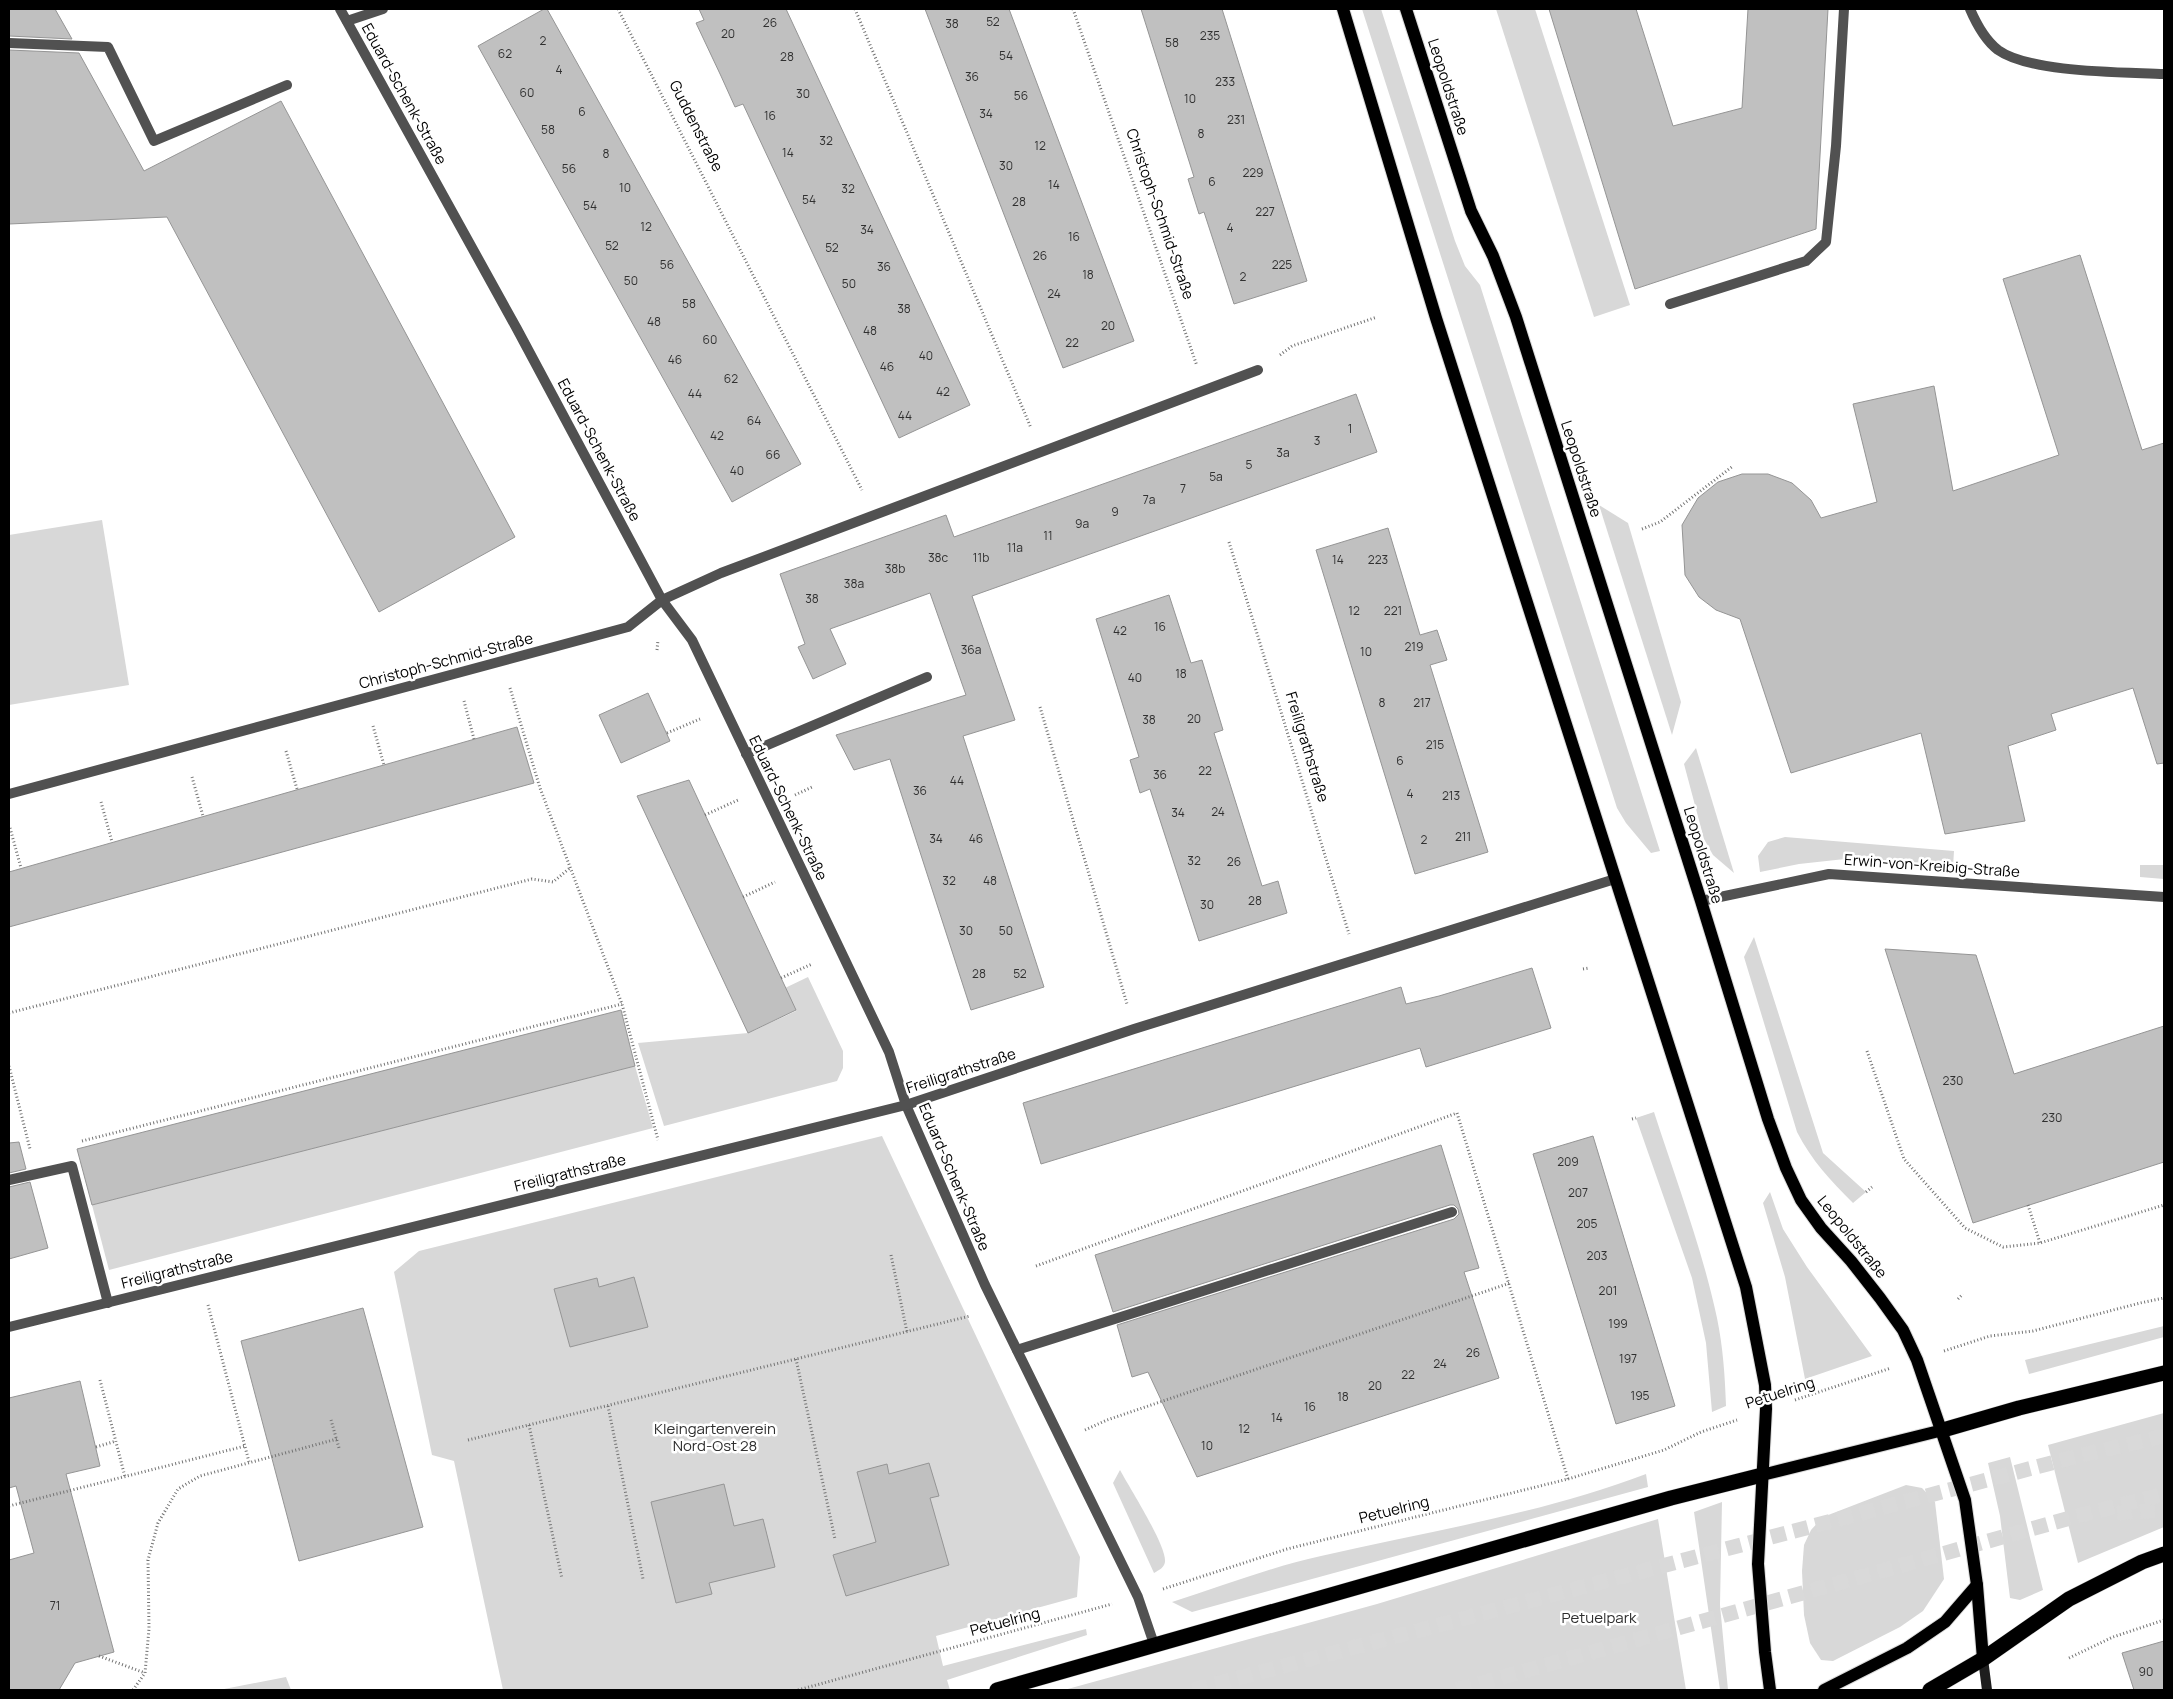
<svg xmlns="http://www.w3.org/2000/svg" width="2173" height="1699" font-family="Manrope,sans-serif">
  <rect width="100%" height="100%" fill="#fff"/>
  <g fill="#d8d8d8">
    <path d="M1362,9H1381L1455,241L1465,266L1480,285L1660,851L1651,853L1626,823L1617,808Z"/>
    <path d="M1496,9H1535L1630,305L1594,317Z"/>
    <path d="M1599,505L1628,523L1681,702L1672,735Z"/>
    <path d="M102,520L129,685L9,705V535Z"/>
    <path d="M1696,748L1734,873L1713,855L1704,839L1684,764Z"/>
    <path d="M1785,837L1954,851L1953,867L1854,858L1799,864L1760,872L1758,856L1768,842Z"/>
    <path d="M2140,865H2164V879L2140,877Z"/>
    <path d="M1754,937L1823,1153L1866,1192L1853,1203C1830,1180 1812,1161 1797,1132L1744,957Z"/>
    <path d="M808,977L843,1051V1068L837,1081L664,1126L638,1043L748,1033L796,1011L785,988Z"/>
    <path d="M635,1066L653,1128L109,1270L92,1205Z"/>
    <path d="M1654,1112C1676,1180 1702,1248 1717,1318C1723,1347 1725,1376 1726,1406L1712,1412L1706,1343L1692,1278L1636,1118Z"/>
    <path d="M882,1136L1080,1557L1077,1597L936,1636L943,1666L1086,1629L1087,1635L947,1680L950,1690H503L454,1461L432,1455L394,1272L419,1251Z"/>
    <path d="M1770,1192L1783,1229L1807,1267L1872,1356L1805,1379L1785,1277L1763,1203Z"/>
    <path d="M2164,1326V1337L2029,1374L2025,1360Z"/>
    <path d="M2164,1413V1527L2078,1563L2048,1445Z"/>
    <path d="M2010,1457L2043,1590L2020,1600L2010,1598L2000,1516L1988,1463Z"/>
    <path d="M1120,1470C1129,1487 1167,1546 1165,1562C1164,1568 1159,1570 1154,1573L1113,1483Z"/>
    <path d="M1646,1474L1648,1487L1192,1612L1172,1602C1222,1586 1271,1567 1321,1556C1430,1531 1541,1514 1646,1474Z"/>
    <path d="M1906,1485L1922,1488L1935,1502L1944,1579L1923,1611L1900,1627L1833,1661L1821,1660L1810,1643L1804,1615L1802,1571L1804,1545L1811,1530L1823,1517Z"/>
    <path d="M1722,1502L1720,1605L1728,1690H1720L1694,1512Z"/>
    <path d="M1658,1519L1686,1690H1064L1377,1604Z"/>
    <path d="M286,1677L291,1690H219Z"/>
  </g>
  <g fill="#c0c0c0" stroke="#959595">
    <path d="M9,9H55L72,39L9,36Z"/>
    <path d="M544,9H547L801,464L732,502L478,46Z"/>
    <path d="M699,9H786L970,405L899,438L743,104L735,107L721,76L696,23L704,20Z"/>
    <path d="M925,9H1009L1134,341L1063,368Z"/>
    <path d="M1141,9H1222L1307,281L1234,304L1204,212L1199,214L1188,179L1194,177Z"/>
    <path d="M1549,9H1636L1673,126L1742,108L1748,9H1828L1816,229L1635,289Z"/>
    <path d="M9,50L79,53L144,171L281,101L515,537L379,612L167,217L9,224Z"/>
    <path d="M2080,255L2142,450L2164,443V763L2157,764L2133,688L2051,714L2056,730L2008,746L2025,821L1945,834L1921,733L1791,773L1740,619L1716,610L1699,597L1685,575L1682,525L1698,498L1718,482L1742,474H1768L1792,483L1811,500L1821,518L1877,502L1853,404L1934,386L1953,491L2059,455L2003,279Z"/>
    <path d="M1356,394L1377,452L972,596L1015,720L963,736L1044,987L971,1010L890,759L854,770L836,735L966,695L930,593L830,629L846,664L813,679L798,647L805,644L780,574L946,515L954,537Z"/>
    <path d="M1388,528L1420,635L1437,630L1447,660L1430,665L1488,852L1415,874L1316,550Z"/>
    <path d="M1169,595L1191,663L1202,660L1223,730L1214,733L1262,886L1278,881L1287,913L1199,941L1150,789L1140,793L1130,760L1139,757L1096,619Z"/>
    <path d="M648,693L670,741L621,763L599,715Z"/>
    <path d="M517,727L534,783L9,927V872Z"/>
    <path d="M689,780L796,1010L748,1033L637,796Z"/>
    <path d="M1885,949L1976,955L2014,1074L2164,1026V1162L1973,1223Z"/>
    <path d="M1532,968L1551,1028L1426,1067L1420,1048L1041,1164L1023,1103L1401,987L1406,1004L1439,996Z"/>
    <path d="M621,1010L635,1066L92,1205L77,1149Z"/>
    <path d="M1593,1136L1675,1406L1616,1424L1533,1154Z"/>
    <path d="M19,1142L26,1169L9,1173V1143Z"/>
    <path d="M1441,1145L1479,1268L1464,1272L1499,1378L1197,1477L1148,1372L1132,1377L1117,1325L1454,1219L1459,1214L1458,1209L1454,1205H1450L1113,1312L1095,1255Z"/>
    <path d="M30,1182L48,1248L9,1259V1187Z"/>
    <path d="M634,1277L648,1327L570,1347L554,1289L597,1278L599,1287Z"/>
    <path d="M363,1308L423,1527L299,1561L241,1341Z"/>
    <path d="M80,1381L100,1466L66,1474L114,1652L75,1663L59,1690H9V1560L34,1553L16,1486L9,1488V1398Z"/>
    <path d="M929,1463L939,1496L930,1498L949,1565L846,1596L833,1555L876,1542L857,1472L887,1464L889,1474Z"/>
    <path d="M724,1484L734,1526L763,1519L775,1567L709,1583L712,1594L676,1603L651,1502Z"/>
    <path d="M2164,1641V1690H2134L2122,1653Z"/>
  </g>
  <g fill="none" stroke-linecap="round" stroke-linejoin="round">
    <g stroke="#d9d9d9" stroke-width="15" stroke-dasharray="15 8" stroke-linecap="butt">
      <path d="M2117,1513L2164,1510"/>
      <path d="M1193,1690L2074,1457L2164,1436"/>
      <path d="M1457,1690L2081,1515L2164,1494"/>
    </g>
    <g stroke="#dbdbdb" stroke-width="14">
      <g id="primary">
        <path d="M1343,9L1436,318L1746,1287L1765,1385L1766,1409L1758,1564L1765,1652L1770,1690"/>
        <path d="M1406,9L1471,211L1493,256L1516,317L1701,901L1768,1119L1786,1168L1801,1200L1821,1228L1851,1261L1880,1298L1903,1330L1917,1360L1965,1500L1977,1585L1983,1659"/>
        <path d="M1762,1475L1943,1430"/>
        <path d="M1824,1690L1907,1648L1945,1622L1977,1585"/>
      </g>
    </g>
    <g stroke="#dbdbdb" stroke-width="16">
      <g id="highway">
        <path d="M1943,1430L2019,1408L2164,1373"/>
        <path d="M997,1690L1671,1498L1762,1475"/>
        <path d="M1930,1690L1983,1659L2069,1599L2142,1562L2164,1554"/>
      </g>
    </g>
    <g stroke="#737373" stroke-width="3" stroke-dasharray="1 2.5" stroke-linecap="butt">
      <path d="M618,9L862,490"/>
      <path d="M855,9L1031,428"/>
      <path d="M1073,9L1197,366"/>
      <path d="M1280,355L1292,346L1377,317"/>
      <path d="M1642,529L1660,522L1733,466"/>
      <path d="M1229,542L1349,934"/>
      <path d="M657,650L658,640"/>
      <path d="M510,688L540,788L622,1004L658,1140"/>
      <path d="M464,701L474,739"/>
      <path d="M1040,707L1127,1004"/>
      <path d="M373,726L384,765"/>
      <path d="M667,733L700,719"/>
      <path d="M286,751L297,789"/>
      <path d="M192,777L203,816"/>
      <path d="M795,795L812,787"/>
      <path d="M101,802L112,842"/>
      <path d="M705,815L738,800"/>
      <path d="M10,828L21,868"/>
      <path d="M743,897L775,882"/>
      <path d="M1583,969L1589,968"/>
      <path d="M781,978L812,964"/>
      <path d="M9,1013L532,879L553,882L571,867"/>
      <path d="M1867,1051L1904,1159L1965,1228L2003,1247L2040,1243L2164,1205"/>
      <path d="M9,1066L30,1149"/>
      <path d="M1632,1119L1636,1118"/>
      <path d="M82,1141L622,1004"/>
      <path d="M1866,1192L1872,1187"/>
      <path d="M2028,1205L2040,1243"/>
      <path d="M891,1255L907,1332"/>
      <path d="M1036,1266L1457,1113L1568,1479"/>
      <path d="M1958,1299L1963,1294"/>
      <path d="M208,1305L249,1462"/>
      <path d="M1944,1351L1990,1336L2033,1331L2140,1303L2164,1298"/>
      <path d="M796,1359L835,1539"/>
      <path d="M100,1380L125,1477"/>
      <path d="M1795,1400L1891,1368"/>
      <path d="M608,1406L643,1579"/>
      <path d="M331,1420L339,1448"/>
      <path d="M529,1425L562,1579"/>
      <path d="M1085,1430L1107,1420L1510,1283"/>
      <path d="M468,1440L970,1316"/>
      <path d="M96,1447L116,1441"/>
      <path d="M9,1506L245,1446"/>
      <path d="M1163,1589L1287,1549L1568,1479L1664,1450L1701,1432L1737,1420"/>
      <path d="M99,1656L145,1673"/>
      <path d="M2069,1658L2113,1637L2164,1620"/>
      <path d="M133,1690L145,1673L149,1629L148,1560L158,1523L178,1489L200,1476L337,1439"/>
      <path d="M798,1690L1112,1604"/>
    </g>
    <g stroke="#515151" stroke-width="10">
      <path d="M1970,9C1976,23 1985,40 1998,50C2030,73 2123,72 2164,74"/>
      <path d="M9,43L108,47L154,141L287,85"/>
      <path d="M1670,304L1806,261L1826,242L1836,146L1844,9"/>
      <path d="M746,754L927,677"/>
      <path d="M9,1180L72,1166L108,1303"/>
      <path d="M1017,1350L1452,1212"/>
    </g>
    <g stroke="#515151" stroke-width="10">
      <path d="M340,9L517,329L662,600L692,640L889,1052L906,1105L985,1285L1138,1597L1155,1647"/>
      <path d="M347,21L383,9"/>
      <path d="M9,794L628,627L662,600L721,573L1258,370"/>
      <path d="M1701,901L1829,874L2164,897"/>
      <path d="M9,1327L906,1105L1134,1029L1615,879"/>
    </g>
    <path stroke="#1e1e1e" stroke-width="10" d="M1983,1659L1987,1690"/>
    <use href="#primary" stroke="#000" stroke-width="12"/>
    <use href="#highway" stroke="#000" stroke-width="15"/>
  </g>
  <g text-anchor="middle" stroke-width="5" stroke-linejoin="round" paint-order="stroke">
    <g font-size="12" fill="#303030">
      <text x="993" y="26">52</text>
      <text x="770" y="27">26</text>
      <text x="952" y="28">38</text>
      <text x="728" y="38">20</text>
      <text x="1210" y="40">235</text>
      <text x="543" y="45">2</text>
      <text x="1172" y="47">58</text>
      <text x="505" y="58">62</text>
      <text x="1006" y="60">54</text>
      <text x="787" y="61">28</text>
      <text x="559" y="74">4</text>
      <text x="972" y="81">36</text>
      <text x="1225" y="86">233</text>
      <text x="527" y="97">60</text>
      <text x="803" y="98">30</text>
      <text x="1021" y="100">56</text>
      <text x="1190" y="103">10</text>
      <text x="582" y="116">6</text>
      <text x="986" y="118">34</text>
      <text x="770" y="120">16</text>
      <text x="1236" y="124">231</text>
      <text x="548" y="134">58</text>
      <text x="1201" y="138">8</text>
      <text x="826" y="145">32</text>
      <text x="1040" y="150">12</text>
      <text x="788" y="157">14</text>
      <text x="606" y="158">8</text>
      <text x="1006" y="170">30</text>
      <text x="569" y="173">56</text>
      <text x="1253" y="177">229</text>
      <text x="1212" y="186">6</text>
      <text x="1054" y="189">14</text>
      <text x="625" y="192">10</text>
      <text x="848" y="193">32</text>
      <text x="809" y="204">54</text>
      <text x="1019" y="206">28</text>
      <text x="590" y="210">54</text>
      <text x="1265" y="216">227</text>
      <text x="646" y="231">12</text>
      <text x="1230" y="232">4</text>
      <text x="867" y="234">34</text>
      <text x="1074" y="241">16</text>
      <text x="612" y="250">52</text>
      <text x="832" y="252">52</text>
      <text x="1040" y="260">26</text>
      <text x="667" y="269">56</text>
      <text x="1282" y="269">225</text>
      <text x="884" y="271">36</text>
      <text x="1088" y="279">18</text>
      <text x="1243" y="281">2</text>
      <text x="631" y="285">50</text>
      <text x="849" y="288">50</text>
      <text x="1054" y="298">24</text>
      <text x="689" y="308">58</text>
      <text x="904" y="313">38</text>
      <text x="654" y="326">48</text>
      <text x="1108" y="330">20</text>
      <text x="870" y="335">48</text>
      <text x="710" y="344">60</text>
      <text x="1072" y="347">22</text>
      <text x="926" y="360">40</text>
      <text x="675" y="364">46</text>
      <text x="887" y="371">46</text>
      <text x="731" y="383">62</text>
      <text x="943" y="396">42</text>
      <text x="695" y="398">44</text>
      <text x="905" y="420">44</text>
      <text x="754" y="425">64</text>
      <text x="1350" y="433">1</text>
      <text x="717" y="440">42</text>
      <text x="1317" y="445">3</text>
      <text x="1283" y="457">3a</text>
      <text x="773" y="459">66</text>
      <text x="1249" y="469">5</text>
      <text x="737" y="475">40</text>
      <text x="1216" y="481">5a</text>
      <text x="1183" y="493">7</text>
      <text x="1149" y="504">7a</text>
      <text x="1115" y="516">9</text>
      <text x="1082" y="528">9a</text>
      <text x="1048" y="540">11</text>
      <text x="1015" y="552">11a</text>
      <text x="938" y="562">38c</text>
      <text x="981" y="562">11b</text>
      <text x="1338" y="564">14</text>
      <text x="1378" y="564">223</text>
      <text x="895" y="573">38b</text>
      <text x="854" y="588">38a</text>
      <text x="812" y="603">38</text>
      <text x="1354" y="615">12</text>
      <text x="1393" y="615">221</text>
      <text x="1160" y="631">16</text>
      <text x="1120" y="635">42</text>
      <text x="1414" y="651">219</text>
      <text x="971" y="654">36a</text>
      <text x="1366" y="656">10</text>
      <text x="1181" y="678">18</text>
      <text x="1135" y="682">40</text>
      <text x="1382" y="707">8</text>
      <text x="1422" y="707">217</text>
      <text x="1194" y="723">20</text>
      <text x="1149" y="724">38</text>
      <text x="1435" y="749">215</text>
      <text x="1400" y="765">6</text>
      <text x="1205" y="775">22</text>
      <text x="1160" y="779">36</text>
      <text x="957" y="785">44</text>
      <text x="920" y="795">36</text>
      <text x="1410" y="798">4</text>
      <text x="1451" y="800">213</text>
      <text x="1218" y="816">24</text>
      <text x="1178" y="817">34</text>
      <text x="1463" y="841">211</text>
      <text x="936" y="843">34</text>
      <text x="976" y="843">46</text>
      <text x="1424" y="844">2</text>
      <text x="1194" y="865">32</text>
      <text x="1234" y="866">26</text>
      <text x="949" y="885">32</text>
      <text x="990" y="885">48</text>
      <text x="1255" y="905">28</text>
      <text x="1207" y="909">30</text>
      <text x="966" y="935">30</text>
      <text x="1006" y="935">50</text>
      <text x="979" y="978">28</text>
      <text x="1020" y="978">52</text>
      <text x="1953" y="1085">230</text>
      <text x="2052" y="1122">230</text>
      <text x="1568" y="1166">209</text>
      <text x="1578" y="1197">207</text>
      <text x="1587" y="1228">205</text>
      <text x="1597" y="1260">203</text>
      <text x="1608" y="1295">201</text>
      <text x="1618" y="1328">199</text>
      <text x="1473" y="1357">26</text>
      <text x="1628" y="1363">197</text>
      <text x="1440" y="1368">24</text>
      <text x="1408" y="1379">22</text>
      <text x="1375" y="1390">20</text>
      <text x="1640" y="1400">195</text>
      <text x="1343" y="1401">18</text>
      <text x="1310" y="1411">16</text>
      <text x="1277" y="1422">14</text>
      <text x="1244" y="1433">12</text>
      <text x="1207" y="1450">10</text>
      <text x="55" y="1610">71</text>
      <text x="2146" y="1676">90</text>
    </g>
    <g font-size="15" fill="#000" stroke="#fff">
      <text transform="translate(1448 87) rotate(72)" y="5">Leopoldstraße</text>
      <text transform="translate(404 94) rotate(61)" y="5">Eduard-Schenk-Straße</text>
      <text transform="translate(696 126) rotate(63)" y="5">Guddenstraße</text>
      <text transform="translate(1160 214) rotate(71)" y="5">Christoph-Schmid-Straße</text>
      <text transform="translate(599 450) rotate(62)" y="5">Eduard-Schenk-Straße</text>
      <text transform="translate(1581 469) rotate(72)" y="5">Leopoldstraße</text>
      <text transform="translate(446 661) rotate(-15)" y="5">Christoph-Schmid-Straße</text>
      <text transform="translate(1307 747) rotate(73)" y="5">Freiligrathstraße</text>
      <text transform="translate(788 808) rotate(64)" y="5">Eduard-Schenk-Straße</text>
      <text transform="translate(1703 855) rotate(73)" y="5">Leopoldstraße</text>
      <text transform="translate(1932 866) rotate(4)" y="5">Erwin-von-Kreibig-Straße</text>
      <text transform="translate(961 1071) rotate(-18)" y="5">Freiligrathstraße</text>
      <text transform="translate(570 1173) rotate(-14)" y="5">Freiligrathstraße</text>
      <text transform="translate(954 1177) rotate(67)" y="5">Eduard-Schenk-Straße</text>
      <text transform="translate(1852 1237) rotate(51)" y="5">Leopoldstraße</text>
      <text transform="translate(177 1270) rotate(-14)" y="5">Freiligrathstraße</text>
      <text transform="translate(1780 1393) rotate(-18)" y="5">Petuelring</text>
      <text transform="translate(1394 1510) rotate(-14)" y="5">Petuelring</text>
      <text transform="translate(1005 1622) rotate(-15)" y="5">Petuelring</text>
    </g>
    <g font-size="15" fill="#2f2f2f" stroke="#fff">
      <text x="715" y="1434">Kleingartenverein<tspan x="715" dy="17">Nord-Ost 28</tspan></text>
      <text x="1599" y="1623">Petuelpark</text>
    </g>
  </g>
  <rect width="2173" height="1699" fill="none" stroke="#000000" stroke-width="20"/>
</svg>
